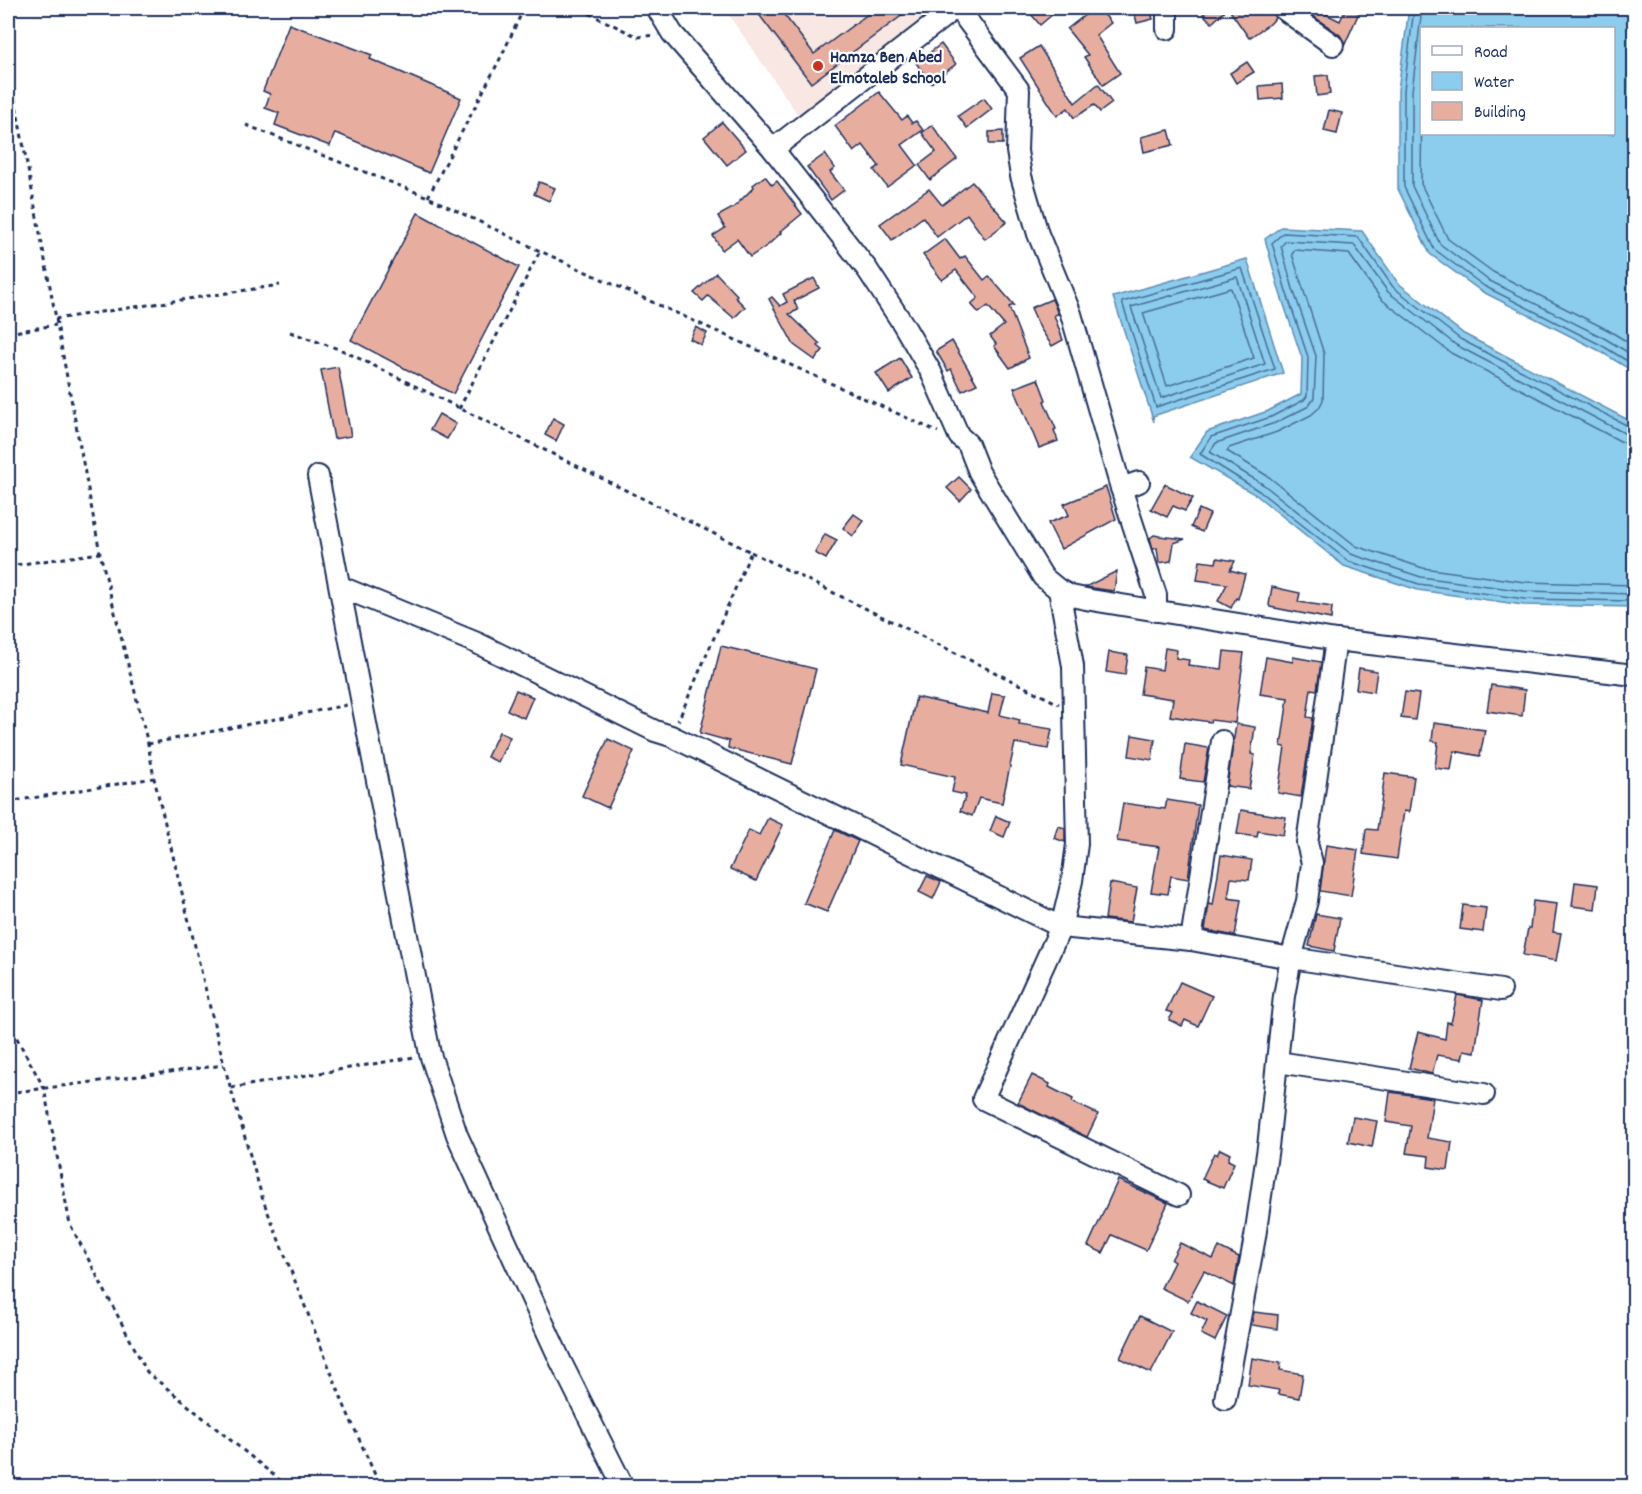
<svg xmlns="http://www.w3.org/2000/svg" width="1642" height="1494" font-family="Dekko,sans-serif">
  <rect width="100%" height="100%" fill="#fff"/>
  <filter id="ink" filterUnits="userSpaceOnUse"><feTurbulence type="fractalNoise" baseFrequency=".0167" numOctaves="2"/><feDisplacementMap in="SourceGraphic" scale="12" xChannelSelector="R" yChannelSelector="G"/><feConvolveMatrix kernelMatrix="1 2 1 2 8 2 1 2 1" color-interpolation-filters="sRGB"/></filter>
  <g filter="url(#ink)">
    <path fill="#f8e7e2" d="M724,8H937L805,125Z"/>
    <g fill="#8ccced" stroke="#5f8db4" stroke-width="1.5" fill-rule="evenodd">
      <path d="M1409,8H1634V372L1598,350L1481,291L1430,254L1398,189V90ZM1422,28H1614V134H1422Z"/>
      <path d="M1281,227L1362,231L1398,283L1464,334L1634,423V607L1523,605L1418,590L1344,566L1256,495L1190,457L1207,432L1268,411L1301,394L1302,358L1280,293L1265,239Z"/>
      <path d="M1247,259L1283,373L1153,416L1154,422L1113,297Z"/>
    </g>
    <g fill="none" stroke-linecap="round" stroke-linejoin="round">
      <g stroke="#486e97" stroke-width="1.5">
        <path d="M1414,8L1404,90V187L1434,249L1484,286L1601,345L1634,365"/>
        <path d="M1422,8L1412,91V186L1440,244L1488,280L1604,338L1634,356"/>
        <path d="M1422,86L1421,184L1448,239L1493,272L1608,330L1634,346"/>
        <path d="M1242,268L1275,369L1156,407L1122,302Z"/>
        <path d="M1237,277L1265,364L1161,398L1131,307Z"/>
        <path d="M1231,288L1254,358L1167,386L1143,313Z"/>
        <path d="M1634,428L1630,427L1460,339L1393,287L1358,237L1283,233L1272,243L1286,291L1308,357L1307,396L1304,400L1271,417L1211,437L1200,454L1259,491L1348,561L1419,584L1524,599L1634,601"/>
        <path d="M1634,435L1626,434L1456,345L1388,292L1354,245L1286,241L1281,246L1293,289L1316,356L1314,398L1309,406L1275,423L1216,443L1210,452L1264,485L1351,554L1421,577L1525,591L1634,594"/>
        <path d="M1634,444L1622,442L1451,353L1381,299L1349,254L1295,250L1292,254L1324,354L1323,400L1319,408L1311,415L1277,432L1229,448L1227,451L1269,477L1356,546L1423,568L1525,582L1634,585"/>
      </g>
    </g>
    <g fill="#e7aea0" stroke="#1b2f5e" stroke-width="1.5">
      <path d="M754,8H779L814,54L876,8H912L811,83Z"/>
      <path d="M1026,8H1048L1053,14L1040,25Z"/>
      <path d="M1094,8H1099L1111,23L1096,35L1120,73L1103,85L1084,57L1088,55L1067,29Z"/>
      <path d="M1150,8L1153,19L1137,23L1134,11Z"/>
      <path d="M1211,8H1270L1275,18L1272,22L1249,38L1228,8L1212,23L1203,14Z"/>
      <path d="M1302,8H1314L1340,21L1346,8H1361L1345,44L1340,35Z"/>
      <path d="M289,24L372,55L370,59L461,98L429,173L341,135L335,133L330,146L275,125L279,113L265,108L270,94L263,91Z"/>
      <path d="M941,44L956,64L931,83L916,63Z"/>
      <path d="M1039,46L1075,103L1098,84L1112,103L1100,112L1094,105L1074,118L1068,108L1057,116L1020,58Z"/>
      <path d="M1247,62L1254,72L1236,83L1230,73Z"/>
      <path d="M1328,75L1330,94L1317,96L1315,76Z"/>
      <path d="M1282,84L1283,98L1260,100L1259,86Z"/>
      <path d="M879,92L902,120L907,116L912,123L916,121L923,130L902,145L917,165L887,187L874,170L879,166L863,145L854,152L835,126Z"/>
      <path d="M984,98L992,109L967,128L958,116Z"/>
      <path d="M1329,110L1342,113L1337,134L1324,131Z"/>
      <path d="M722,122L746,150L727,165L704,137Z"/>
      <path d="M932,125L957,159L930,180L919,165L936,152L922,133Z"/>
      <path d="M1169,130L1173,145L1144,152L1141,137Z"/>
      <path d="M1003,131V144H989V132Z"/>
      <path d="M825,154L835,168L830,172L844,190L831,200L807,167Z"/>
      <path d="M765,176L772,185L777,181L802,214L780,232L781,233L768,245L750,257L737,239L722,250L713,236L725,228L718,216L733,208L754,187L753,185Z"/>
      <path d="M539,182L555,188L549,201L534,194Z"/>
      <path d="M972,182L1007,222L985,239L967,214L937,237L923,217L892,240L880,224L929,189L942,205Z"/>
      <path d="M418,213L519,267L453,394L351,340Z"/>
      <path d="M945,239L960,259L965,256L984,280L989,276L1014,305L1009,307L1029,358L1010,368L994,346L996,344L990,336L1004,325L988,306L979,313L971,304L978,298L956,270L942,280L923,255Z"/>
      <path d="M716,273L737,295L735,297L745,307L734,318L708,296L703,301L694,293Z"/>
      <path d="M814,278L819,288L794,301L798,310L789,314L820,344L818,346L823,350L815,360L794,345L769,299L772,297L780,306L787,302L783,294Z"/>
      <path d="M1052,299L1058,314L1054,315L1063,340L1052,346L1040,328L1031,308Z"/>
      <path d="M696,327L707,333L701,345L690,339Z"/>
      <path d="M952,341L977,384L962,391L951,369L948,371L936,351Z"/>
      <path d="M900,358L912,378L889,393L876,373Z"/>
      <path d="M338,367L351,436L334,439L321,370Z"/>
      <path d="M1038,379L1046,400L1044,401L1056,429L1054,430L1058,441L1039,448L1014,388Z"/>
      <path d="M439,414L456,424L447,439L430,430Z"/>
      <path d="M553,418L564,424L556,441L545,435Z"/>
      <path d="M959,477L971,489L960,501L947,488Z"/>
      <path d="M1165,484L1193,498L1185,511L1173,506L1167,517L1151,509Z"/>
      <path d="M1106,487L1116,519L1061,549L1048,523L1069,515L1064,504Z"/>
      <path d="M1199,509L1210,514L1202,532L1191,527Z"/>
      <path d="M854,514L864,521L853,536L843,528Z"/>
      <path d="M825,534L837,540L826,559L815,553Z"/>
      <path d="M1154,535L1159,536L1185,539L1174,543L1171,561L1159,563L1157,548L1153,549L1150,538Z"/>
      <path d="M1217,558L1235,561L1230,570L1245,574L1238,599L1236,598L1231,608L1218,601L1227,584L1197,580L1200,561L1216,563Z"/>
      <path d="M1117,571L1114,591L1085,587Z"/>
      <path d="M1272,587L1300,593L1298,602L1332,607L1331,619L1270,607L1269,605Z"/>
      <path d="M721,646L816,669L792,764L728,748L729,741L700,733Z"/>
      <path d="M1165,648L1177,650L1176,658L1189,660L1188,665L1222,669L1224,651L1244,653L1235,723L1211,720L1210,722L1170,716L1173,699L1140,694L1144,667L1162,670Z"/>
      <path d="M1109,652L1128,655L1125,675L1106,672Z"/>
      <path d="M1266,657L1293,662V657L1321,662L1317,690L1311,689L1307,717L1313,718L1301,797L1278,793L1285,747L1281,746L1288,698L1260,694Z"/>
      <path d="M1359,668L1377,671L1374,692L1356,689Z"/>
      <path d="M1491,685L1525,690L1522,716L1487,711Z"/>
      <path d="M516,690L533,697L524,718L507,710Z"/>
      <path d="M1405,692L1419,694L1415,720L1401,718Z"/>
      <path d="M992,693L1005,695L1000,715L1020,720L1019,724L1052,729L1048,749L1015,743L1002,803L979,798L972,816L960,811L966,795L952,792L955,777L901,765L916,697L988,713Z"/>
      <path d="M1434,723L1485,730L1480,756L1454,751L1451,770L1435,768L1438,742L1432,741Z"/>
      <path d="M1236,724L1255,727L1251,754L1255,755L1249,789L1227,786Z"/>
      <path d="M499,732L510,737L498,762L487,757Z"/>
      <path d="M1132,735L1155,739L1152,760L1129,756Z"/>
      <path d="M608,739L634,751L608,808L582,796Z"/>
      <path d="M1185,744L1209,748L1203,782L1180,779Z"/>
      <path d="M1385,773L1414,777L1409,812L1404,811L1397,859L1363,854L1366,829L1377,830Z"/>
      <path d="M1167,800L1198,805L1188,879L1171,876L1168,894L1151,892L1159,847L1117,841L1123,803L1165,809Z"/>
      <path d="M1241,810L1286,817L1283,835L1258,831L1257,837L1237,834Z"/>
      <path d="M996,816L1010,822L1004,837L990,831Z"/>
      <path d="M768,818L783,825L756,881L730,869L749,830L759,835Z"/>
      <path d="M1058,826L1065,828V842L1054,838Z"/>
      <path d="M835,830L858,841L827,912L804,903Z"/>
      <path d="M1326,845L1358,850L1351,896L1320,891Z"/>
      <path d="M1221,855L1252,860L1249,880L1231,878L1228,898L1241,900L1235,936L1205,930L1209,904L1213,905Z"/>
      <path d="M927,876L941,882L933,899L919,892Z"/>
      <path d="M1575,882L1598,885L1595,909L1572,906Z"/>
      <path d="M1110,883L1137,888L1131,922L1105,919Z"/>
      <path d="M1533,901L1557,904L1553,932L1561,933L1556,961L1523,955L1528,928H1530Z"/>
      <path d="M1463,905L1486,908L1483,932L1460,929Z"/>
      <path d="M1316,914L1340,918L1334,951L1309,946Z"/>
      <path d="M1180,982L1212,996L1198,1026L1185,1020L1182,1026L1169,1020L1173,1013L1166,1011Z"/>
      <path d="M1457,995L1483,1000L1475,1052L1464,1050L1462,1059L1437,1055L1432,1074L1409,1068L1418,1032L1445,1039L1447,1022L1451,1023Z"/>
      <path d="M1032,1075L1050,1084L1049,1087L1073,1099L1072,1102L1098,1114L1087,1137L1018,1103Z"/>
      <path d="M1390,1092L1433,1098L1427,1138L1452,1142L1448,1170L1428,1167L1429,1156L1406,1153L1411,1126L1386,1122Z"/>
      <path d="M1353,1117L1377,1121L1372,1147L1348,1142Z"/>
      <path d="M1220,1149L1230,1154L1228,1160L1234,1163L1223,1188L1202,1179L1214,1153L1217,1155Z"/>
      <path d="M1118,1180L1168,1203L1146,1250L1112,1235L1103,1253L1088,1246Z"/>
      <path d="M1180,1243L1213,1259L1219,1247L1239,1257L1234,1286L1204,1271L1188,1301L1161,1288L1174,1262L1171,1260Z"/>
      <path d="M1197,1301L1227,1316L1215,1341L1201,1334L1207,1321L1191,1313Z"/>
      <path d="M1254,1312L1278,1315L1277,1329L1252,1325Z"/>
      <path d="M1140,1316L1172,1332L1151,1373L1120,1358Z"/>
      <path d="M1252,1358L1281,1363L1280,1370L1303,1374L1299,1398L1278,1394L1279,1390L1248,1385Z"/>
    </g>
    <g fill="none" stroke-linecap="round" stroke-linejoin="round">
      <g stroke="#1b2f5e" stroke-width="24">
        <g id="minor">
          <path d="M657,8L672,33L773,149L867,269L903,324L931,372L959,436L968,444L979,472L1043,577L1059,590L1071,596L1091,600L1336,640L1634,675"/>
          <path d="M958,8L1019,90L1017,151L1021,176L1038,234L1071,314L1121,488L1156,595V611"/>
          <path d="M1282,8L1333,45"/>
          <path d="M1167,29V8"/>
          <path d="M773,149L955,8"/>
          <path d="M318,476L430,1054L457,1135L561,1362L623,1486"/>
          <path d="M1121,488L1139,482"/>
          <path d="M341,587L477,643L655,731L671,736L1061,927L1191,940L1291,958L1501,990"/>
          <path d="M1059,590L1073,666L1077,844L1072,881L1061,927L983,1099L1179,1195"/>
          <path d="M1191,940L1222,741"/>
          <path d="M1278,1062L1484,1094"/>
          <path d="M1225,1399L1255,1237L1268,1147L1284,996L1291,958L1307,901L1312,863L1307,843L1336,640"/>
        </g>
      </g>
      <g stroke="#1b2f5e" stroke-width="3" stroke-dasharray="4.5 4.5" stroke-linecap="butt">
        <path d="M572,8L586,12L638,37L655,35"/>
        <path d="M8,63L100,553L148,744L154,778L224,1065L263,1200L344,1405L380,1486"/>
        <path d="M246,125L428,197L540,251L938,432"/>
        <path d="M428,197L502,55L524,8"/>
        <path d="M55,319L280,285"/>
        <path d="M290,332L344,351L751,552L678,721"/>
        <path d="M8,333L56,325"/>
        <path d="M459,409L540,251"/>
        <path d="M751,552L1059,704"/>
        <path d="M8,566L100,553"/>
        <path d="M148,744L347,705"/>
        <path d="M8,802L154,778"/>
        <path d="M8,1022L44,1088L70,1224L147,1372L287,1486"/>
        <path d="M231,1088L414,1057"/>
        <path d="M8,1093L224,1065"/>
      </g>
      <use href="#minor" stroke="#fff" stroke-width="20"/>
    </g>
  </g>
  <circle fill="#c8321e" stroke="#fff" stroke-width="2" cx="818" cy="66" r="6"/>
  <g text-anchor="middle" stroke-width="4.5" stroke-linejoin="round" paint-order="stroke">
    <g font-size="18" font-weight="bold" fill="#1b2f5e" stroke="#fff" text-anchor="start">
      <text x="830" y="62">Hamza Ben Abed<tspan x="830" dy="21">Elmotaleb School</tspan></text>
    </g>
  </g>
  <rect width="1642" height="1494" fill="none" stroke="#fff" stroke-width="30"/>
  <rect x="15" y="15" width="1612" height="1464" fill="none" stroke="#1b2f5e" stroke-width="2" filter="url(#ink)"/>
  <rect x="1420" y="27" width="195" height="108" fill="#ffffff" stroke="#a4acbf" stroke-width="1.5"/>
  <rect x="1432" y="46" width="30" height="9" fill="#ffffff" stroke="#a4acbf" stroke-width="1.5"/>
  <text x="1474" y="57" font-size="18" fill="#1b2f5e">Road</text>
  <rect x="1432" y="72" width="30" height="18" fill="#8ccced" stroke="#a4acbf" stroke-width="1.5"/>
  <text x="1474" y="87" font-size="18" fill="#1b2f5e">Water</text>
  <rect x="1432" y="102" width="30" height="18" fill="#e7aea0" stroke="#a4acbf" stroke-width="1.5"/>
  <text x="1474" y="117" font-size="18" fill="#1b2f5e">Building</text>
</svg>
